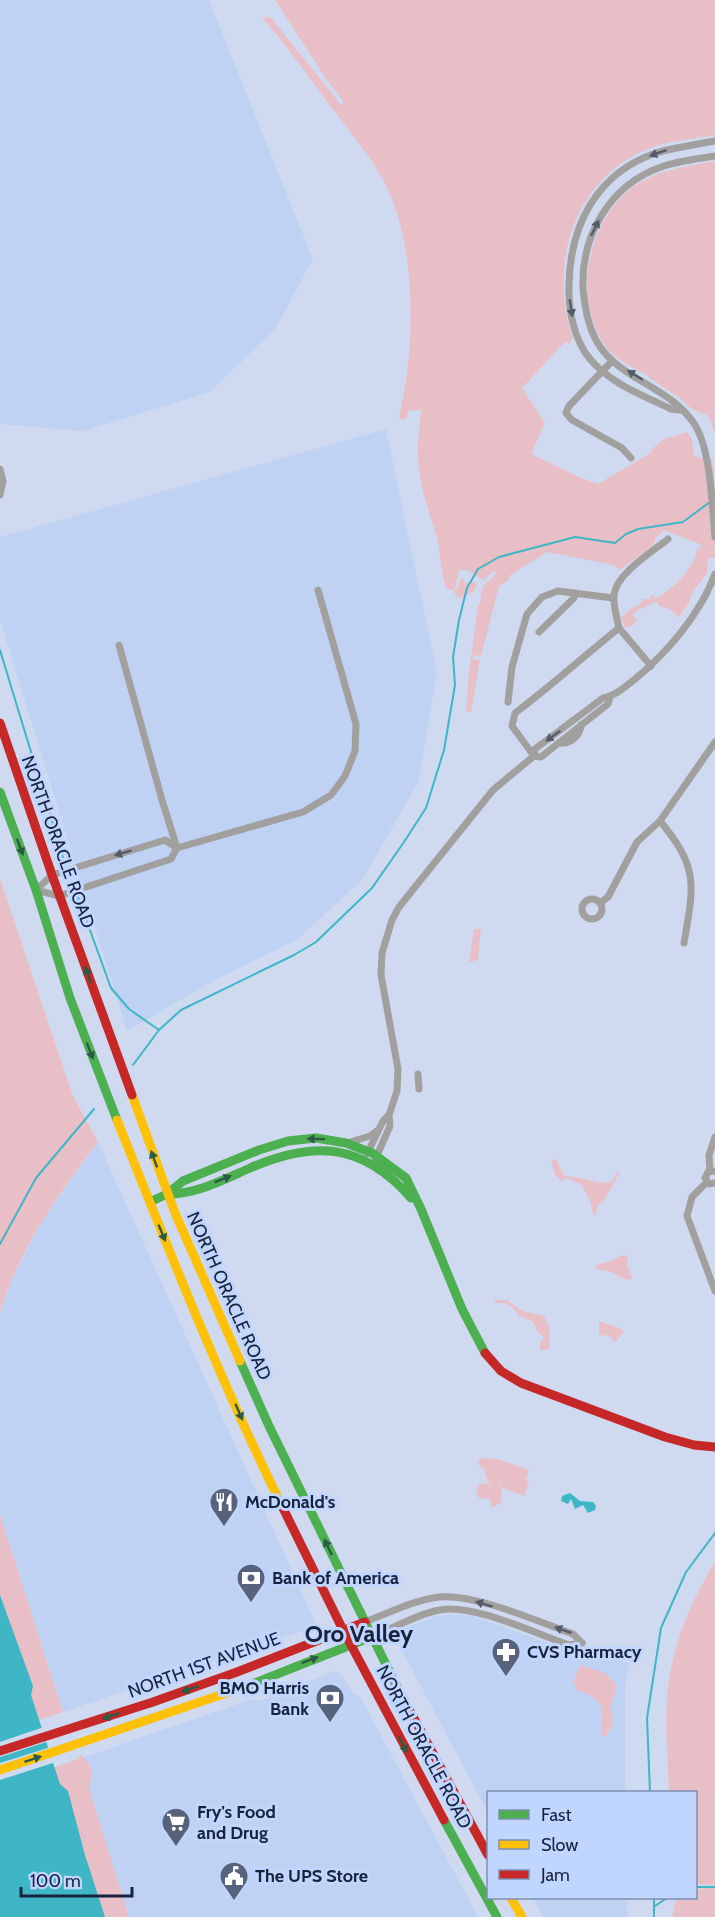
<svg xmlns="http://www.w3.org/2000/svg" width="715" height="1917" font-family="Cabin,sans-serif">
  <rect width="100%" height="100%" fill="#cfdaf1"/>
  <g fill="#c0d2f4">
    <path d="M0,0H209L313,259L276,328L210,392L83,431L0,424Z"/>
    <path d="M386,429L437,673L419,781L363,879L298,939L215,980L127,1031L0,621V537Z"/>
    <path d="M98,1142L317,1626L63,1712L0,1515V1313L11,1282L41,1222Z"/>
    <path d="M450,1614L473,1616L556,1646L571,1649L581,1647L629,1664L625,1687V1792H488V1813L399,1645L407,1641L405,1628L436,1616Z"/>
    <path d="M334,1671L341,1674L353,1693L360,1696L478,1917H123L79,1759L252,1699L260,1701Z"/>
    <path d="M533,1898H627L628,1917H543Z"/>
  </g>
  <g fill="#e8bfc6">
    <path d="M275,0H715V135C696,139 675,140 656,146C576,172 546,263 573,338L570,344L565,342L522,388L545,423L531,454L581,478L598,484L652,452V449L664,439L688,432L692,440L694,455L698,458H712L715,482V558L708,559L707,573L691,595L689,603L679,617L669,609L659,606L656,601L632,614L637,620L632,626L625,628L621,617L635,606L637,607L643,599H651L650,596L654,595L655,599C674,588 694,570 697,548L701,549L700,544L664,530L655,538V541L651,548L619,570L614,565L547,552L509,576V580L499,586L481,656L473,655V659L480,660L471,712H466L469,672L478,606L482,598L480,596L483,586L496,574L494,571L484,580L467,570H459L455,588L457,591L460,579L464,578V583L474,582L477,584L473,592L467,594L462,598L457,597L453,590L447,589C440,573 441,555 437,538C429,512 419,485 418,456C417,441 420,425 421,410L408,411L407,417L402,420L399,417C416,346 418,241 381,176C366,151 348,128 330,106C313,83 296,59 278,36L263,19L267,16L272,19L342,106L343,101L329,83Z"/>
    <path d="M715,161V434L710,419L706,414C695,412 690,408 682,400C669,391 657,382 644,374C631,366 612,357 604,344C573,298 587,225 629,190C654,170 685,167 715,161Z"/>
    <path d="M0,879L73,1096L98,1142C58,1195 19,1248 0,1313Z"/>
    <path d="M474,929H481L478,960L469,962Z"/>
    <path d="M556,1159L564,1175C571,1178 578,1177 585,1179C597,1182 598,1184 611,1182L618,1171L620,1172L603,1202L598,1205L596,1215H593L591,1203L581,1184L567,1178L562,1181L555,1175L551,1160Z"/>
    <path d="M628,1255L627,1264L632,1279C621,1281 620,1275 611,1272C605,1270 601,1271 595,1268C600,1262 601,1264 608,1262C618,1259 614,1256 628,1255Z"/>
    <path d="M494,1300H507L522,1311L544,1316L549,1327L550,1348L548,1350H540V1342L543,1340V1337L537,1331L533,1322L518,1315L512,1307L504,1303H495Z"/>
    <path d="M599,1321L624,1330L619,1338L616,1336L618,1342L613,1341L610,1336L599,1335Z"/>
    <path d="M480,1458L498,1459L529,1470L526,1480L529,1481L524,1496L500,1487L505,1473L499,1487L502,1489L501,1503L492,1508L489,1498L483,1499L478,1497L476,1489L480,1483L488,1484L493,1490L488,1482L484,1469L478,1464Z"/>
    <path d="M0,1515L63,1712L0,1733Z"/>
    <path d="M715,1562V1885L696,1884V1792H669C668,1762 665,1731 667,1700C670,1651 689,1604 715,1562Z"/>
    <path d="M580,1665L605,1673L615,1683V1693L610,1709C616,1720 612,1730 603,1738C597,1724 609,1711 596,1700C590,1695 585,1692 578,1691L573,1683Z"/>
    <path d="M81,1755C94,1768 93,1770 89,1788L129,1917H0V1786L75,1760Z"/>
    <path d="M715,1888V1917H672L676,1900L679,1898H696V1889Z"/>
  </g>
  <g fill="#3fb6c5">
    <path d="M570,1493L580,1501L593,1502L596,1506L595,1510L588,1513L583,1505L575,1509L571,1499L568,1504L561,1501L562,1496Z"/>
    <path d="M0,1595L33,1686L31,1695L60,1784L68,1791L85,1855L105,1917H0Z"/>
  </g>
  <g fill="#cfdaf1">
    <path d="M44,1727L49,1741L0,1757V1742Z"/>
    <path d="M51,1747L56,1762L0,1780V1763Z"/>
  </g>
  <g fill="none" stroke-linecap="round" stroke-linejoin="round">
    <g stroke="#3fb6c5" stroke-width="2">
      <path d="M0,650L63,857"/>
      <path d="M78,897L111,988L129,1009L159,1030"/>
      <path d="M133,1065L159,1030L181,1010L294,955L316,942L372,888L404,842L426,808L444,750L455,685L453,657L459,620L467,588L478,569L499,557L575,537L615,543L626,534L638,529L683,522L710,502"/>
      <path d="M0,1244L36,1178L94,1109"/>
      <path d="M650,1792L647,1718L661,1628L686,1572L715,1533"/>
      <path d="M696,1887H715"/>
      <path d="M654,1898V1917"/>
      <path d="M655,1906L667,1898"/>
    </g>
    <g stroke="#a1a09f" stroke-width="7">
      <path d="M715,156C697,159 678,161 661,167C610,185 581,235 583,288C585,310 589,334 604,352C629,382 673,390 695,425C711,451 712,506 715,537"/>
      <path d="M612,361L569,406L566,413L572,420L622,448L631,458"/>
      <path d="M681,410L671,409C642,395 611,384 590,359C574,340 568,309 569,285C570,225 597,173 656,153C675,147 696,145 715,141"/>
      <path d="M0,469L3,481L0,495"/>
      <path d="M619,628L651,666"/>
      <path d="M539,632L574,598L575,593"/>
      <path d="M119,645L162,800L177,848"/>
      <path d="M508,702L512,667L527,614L542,597L558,591L613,598"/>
      <path d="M559,743C570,744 580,737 581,725"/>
      <path d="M534,756L512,726L515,713C551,686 584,656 619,628C617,618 613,606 614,595C616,574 652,552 668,539"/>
      <path d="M534,756L541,757L608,704L610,697"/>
      <path d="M660,821C699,868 694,885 684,943"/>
      <path d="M36,890L59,896L171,859L177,848L303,812L331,795L345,776L355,751L356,724L318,590"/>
      <path d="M36,890L52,875L165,840L177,848"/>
      <circle cx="592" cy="909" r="10"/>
      <path d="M600,903L608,897L637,842L660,821L715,742"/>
      <path d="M418,1074L419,1089"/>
      <path d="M389,1115L397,1091L398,1069L381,975L382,953L392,920L399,907L493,790L534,756L535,749L603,698C615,696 625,687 635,679C667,653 701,613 715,574"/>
      <path d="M347,1143L370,1136L378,1130"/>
      <path d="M367,1154L383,1121L389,1115L390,1126L375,1160"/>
      <path d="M710,1171L709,1155L715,1137"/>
      <path d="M715,1171L708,1172L705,1178L709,1184L715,1183"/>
      <path d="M707,1182L692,1197L687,1216L715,1291"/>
      <path d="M365,1622C389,1613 414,1600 439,1597C474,1593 539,1622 573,1634L582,1643"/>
      <path d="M371,1637C394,1628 417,1614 440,1610C472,1603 537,1634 569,1645L582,1643"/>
    </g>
    <g stroke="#4caf50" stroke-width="9">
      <path d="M0,792L36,890L70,998L117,1120"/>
      <path d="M167,1194C197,1194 223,1180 250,1168C314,1140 363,1143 411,1198"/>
      <path d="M150,1202L167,1194L183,1181L259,1150L288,1141L316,1138L346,1143L372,1153L406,1178L421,1209L462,1309L485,1353"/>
      <path d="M240,1361L269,1426L398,1689"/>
      <path d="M247,1686L371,1637"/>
      <path d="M444,1820L497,1917"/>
    </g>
    <g stroke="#ffc107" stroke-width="9">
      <path d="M132,1095L175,1213L240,1361"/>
      <path d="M117,1120C168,1248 219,1378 280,1502"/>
      <path d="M0,1770L247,1686"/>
      <path d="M511,1898L522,1917"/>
    </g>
    <g stroke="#c62828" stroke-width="9">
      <path d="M0,723L52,875L132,1095"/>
      <path d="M485,1353L501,1371L521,1383L665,1437L694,1445L715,1447"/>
      <path d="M280,1502L343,1630L444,1820"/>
      <path d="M398,1689L488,1855"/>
      <path d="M0,1751L153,1702L237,1672L365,1622"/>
    </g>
  </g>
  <defs><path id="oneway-solid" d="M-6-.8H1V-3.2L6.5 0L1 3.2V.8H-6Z" transform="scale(1.5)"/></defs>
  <g fill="#555b69">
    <use href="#oneway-solid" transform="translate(658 153) rotate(161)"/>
    <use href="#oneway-solid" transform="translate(595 228) rotate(-64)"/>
    <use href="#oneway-solid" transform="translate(571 308) rotate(81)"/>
    <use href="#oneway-solid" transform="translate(635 375) rotate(-148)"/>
    <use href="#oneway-solid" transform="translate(553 736) rotate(144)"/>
    <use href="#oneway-solid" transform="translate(123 853) rotate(163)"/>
    <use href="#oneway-solid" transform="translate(484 1604) rotate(-163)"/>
    <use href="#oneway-solid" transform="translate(563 1630) rotate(-161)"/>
  </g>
  <g fill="#2c5b45">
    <use href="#oneway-solid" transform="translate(20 847) rotate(70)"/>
    <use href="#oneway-solid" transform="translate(88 975) rotate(-110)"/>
    <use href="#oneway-solid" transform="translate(90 1051) rotate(69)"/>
    <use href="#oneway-solid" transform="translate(316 1139) rotate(-179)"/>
    <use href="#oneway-solid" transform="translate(154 1159) rotate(-110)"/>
    <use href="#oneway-solid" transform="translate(223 1179) rotate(-22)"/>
    <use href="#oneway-solid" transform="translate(162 1233) rotate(67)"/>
    <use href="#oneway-solid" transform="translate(239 1412) rotate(66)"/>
    <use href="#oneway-solid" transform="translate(328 1547) rotate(-116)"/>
    <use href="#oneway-solid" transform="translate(310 1660) rotate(-21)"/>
    <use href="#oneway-solid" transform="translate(190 1689) rotate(161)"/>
    <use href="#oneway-solid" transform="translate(111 1716) rotate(162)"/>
    <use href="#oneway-solid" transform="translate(403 1745) rotate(62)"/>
    <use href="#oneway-solid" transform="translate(33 1759) rotate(-18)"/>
  </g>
  <defs>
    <g id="restaurant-pin" transform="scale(1.5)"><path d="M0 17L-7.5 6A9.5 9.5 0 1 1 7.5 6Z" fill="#57637c" stroke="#c1d6ff"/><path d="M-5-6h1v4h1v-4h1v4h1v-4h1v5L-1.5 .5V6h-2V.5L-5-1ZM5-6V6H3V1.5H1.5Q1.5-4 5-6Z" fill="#fff"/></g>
    <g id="bank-pin" transform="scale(1.5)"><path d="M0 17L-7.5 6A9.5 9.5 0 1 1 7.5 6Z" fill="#57637c" stroke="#c1d6ff"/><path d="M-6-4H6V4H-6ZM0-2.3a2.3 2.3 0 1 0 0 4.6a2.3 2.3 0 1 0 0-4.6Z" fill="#fff"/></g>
    <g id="pharmacy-pin" transform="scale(1.5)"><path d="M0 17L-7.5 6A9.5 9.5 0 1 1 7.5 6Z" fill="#57637c" stroke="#c1d6ff"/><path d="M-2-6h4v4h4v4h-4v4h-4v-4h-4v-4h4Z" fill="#fff"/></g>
    <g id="supermarket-pin" transform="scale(1.5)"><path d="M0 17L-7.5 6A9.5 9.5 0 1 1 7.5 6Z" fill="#57637c" stroke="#c1d6ff"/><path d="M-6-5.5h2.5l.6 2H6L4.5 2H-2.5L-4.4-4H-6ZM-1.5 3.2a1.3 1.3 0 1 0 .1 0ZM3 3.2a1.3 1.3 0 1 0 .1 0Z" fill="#fff"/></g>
    <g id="civic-pin" transform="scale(1.5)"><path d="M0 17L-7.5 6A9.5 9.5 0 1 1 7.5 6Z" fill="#57637c" stroke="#c1d6ff"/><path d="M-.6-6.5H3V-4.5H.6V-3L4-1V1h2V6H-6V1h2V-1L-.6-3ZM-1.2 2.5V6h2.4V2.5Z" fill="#fff"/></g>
  </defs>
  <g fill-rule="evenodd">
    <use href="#restaurant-pin" x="224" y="1502"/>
    <use href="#bank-pin" x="251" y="1578"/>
    <use href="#pharmacy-pin" x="506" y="1652"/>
    <use href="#bank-pin" x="330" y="1698"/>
    <use href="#supermarket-pin" x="176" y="1822"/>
    <use href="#civic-pin" x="234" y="1876"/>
  </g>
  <g text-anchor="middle" stroke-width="6" stroke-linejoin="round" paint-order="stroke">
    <g font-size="18" fill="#17233d" stroke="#c1d6ff">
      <text transform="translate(58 842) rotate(70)" y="6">NORTH ORACLE ROAD</text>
      <text transform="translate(229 1296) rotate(66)" y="6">NORTH ORACLE ROAD</text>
      <text transform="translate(204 1665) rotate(-20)" y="6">NORTH 1ST AVENUE</text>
      <text transform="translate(424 1747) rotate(62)" y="6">NORTH ORACLE ROAD</text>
    </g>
    <g font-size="18" font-weight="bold" fill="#17233d" stroke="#c1d6ff" text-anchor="start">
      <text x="245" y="1508">McDonald's</text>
      <text x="272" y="1584">Bank of America</text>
      <text x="527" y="1658">CVS Pharmacy</text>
      <text x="309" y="1694" text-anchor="end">BMO Harris<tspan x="309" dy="21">Bank</tspan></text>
      <text x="197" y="1818">Fry's Food<tspan x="197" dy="21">and Drug</tspan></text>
      <text x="255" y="1882">The UPS Store</text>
    </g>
    <g font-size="24" font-weight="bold" fill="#17233d" stroke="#c1d6ff">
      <text x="359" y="1642">Oro Valley</text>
    </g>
  </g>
  <rect x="487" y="1791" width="210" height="108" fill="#c1d6ff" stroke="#7d8eb1" stroke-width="1.5"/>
  <rect x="499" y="1810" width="30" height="9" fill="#4caf50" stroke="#7d8eb1" stroke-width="1.5"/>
  <text x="541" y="1821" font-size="18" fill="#17233d">Fast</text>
  <rect x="499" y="1840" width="30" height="9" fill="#ffc107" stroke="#7d8eb1" stroke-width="1.5"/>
  <text x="541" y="1851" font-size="18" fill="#17233d">Slow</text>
  <rect x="499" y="1870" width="30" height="9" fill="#c62828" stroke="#7d8eb1" stroke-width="1.5"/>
  <text x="541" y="1881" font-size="18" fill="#17233d">Jam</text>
  <path d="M21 1887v9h111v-9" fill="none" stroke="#17233d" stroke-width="3"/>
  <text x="30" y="1887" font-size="18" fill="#17233d" stroke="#c1d6ff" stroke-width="4.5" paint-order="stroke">100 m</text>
</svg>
